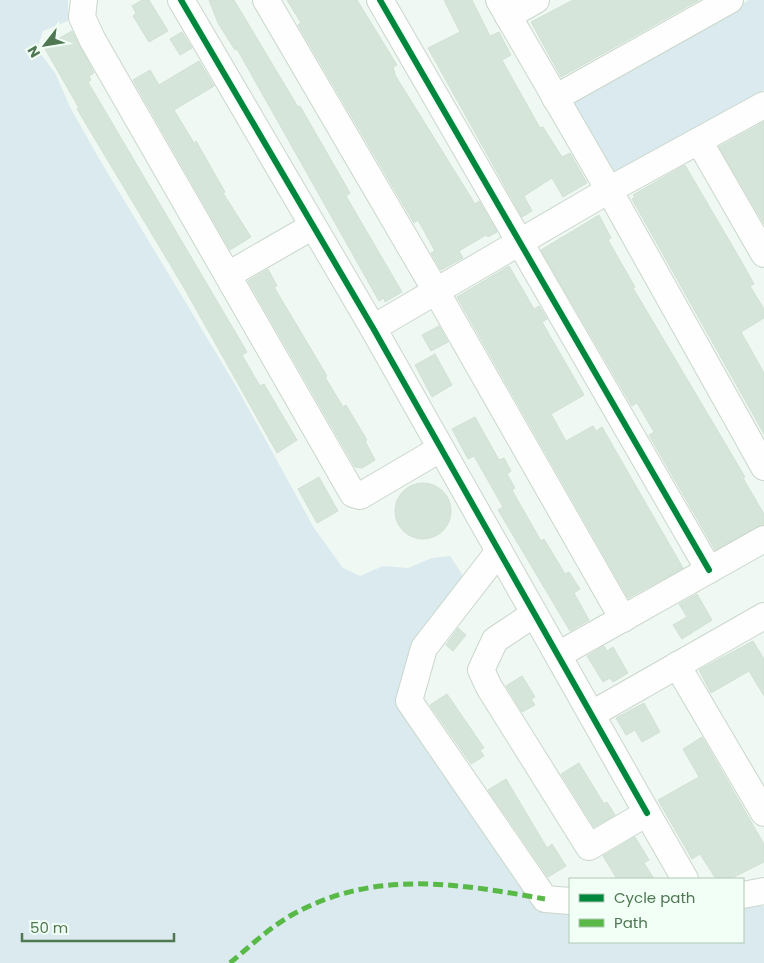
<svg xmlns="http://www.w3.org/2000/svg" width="764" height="963" font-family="Poppins,sans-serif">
  <rect width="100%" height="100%" fill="#eff8f2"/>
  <g fill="#daeaee">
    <path d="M0,0H68V21L43,31L37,49L55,73L71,109L98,157L236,386L314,528L343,568L360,576L383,566L408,568L432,558L450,556L466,580L413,706L482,810L570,909V942H743V906H764V963H0Z"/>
    <path d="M749,0H764V90L618,172L607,168L573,107L577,100Z"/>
  </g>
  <g fill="#d6e5d9" stroke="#d1e1d4">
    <path d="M142,0H149L168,31L149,42L133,16L136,13L132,6Z"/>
    <path d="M209,0H234L298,107L300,106L350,193L346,196L402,292L385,302L384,298L379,301L237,49L235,50L218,23Z"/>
    <path d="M287,0H357L397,65L393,67L395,75L475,204L479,201L497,232L488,237L486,235L459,251L463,258L441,270L431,253L435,251L418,220L414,223L298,25L301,23Z"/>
    <path d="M444,0H472L490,36L499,32L511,55L502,60L540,128L543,127L562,157L570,153L587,183L563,197L552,178L524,196L532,211L522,217L428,48L460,32Z"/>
    <path d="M573,0H699L561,77L531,22Z"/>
    <path d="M72,31L94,73L89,76L91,80L88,82L247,352L242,355L260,386L264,384L297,440L277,453L183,286L77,109L79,108L44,47Z"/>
    <path d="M182,32L192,48L180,55L170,39Z"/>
    <path d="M199,61L214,86L174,110L194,143L196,141L225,192L223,193L251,237L230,250L133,80L150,70L159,85Z"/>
    <path d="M764,122V224L719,147Z"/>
    <path d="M685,165L740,259L754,284L750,286L764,309V318L741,332L764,373V434L632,199L635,197L633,195Z"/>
    <path d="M599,215L611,238L608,240L635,287L633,288L745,477L743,478L764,514V524L715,550L649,435L654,432L637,403L632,406L541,250Z"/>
    <path d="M509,266L534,309L539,306L547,319L542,322L584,395L551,414L566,441L593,426L596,431L602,427L683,568L628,598L457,297Z"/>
    <path d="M268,269L277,286L274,287L327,376L325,377L343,407L346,405L367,440L365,441L375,460L362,468L355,467L248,281Z"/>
    <path d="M439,326L448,342L431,351L422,335Z"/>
    <path d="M435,354L452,385L432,397L415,365Z"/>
    <path d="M475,417L499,460L504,458L511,471L507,474L515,488L512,490L541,541L544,539L565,574L569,572L580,589L574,593L589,620L570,631L498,510L503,507L474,456L468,459L452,429Z"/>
    <path d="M319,477L338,511L317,523L298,489Z"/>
    <circle cx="423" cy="511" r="28"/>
    <path d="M697,594L712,620L682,639L673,625L687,617L679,604Z"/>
    <path d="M458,628L466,635L453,651L446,645Z"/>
    <path d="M753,641L764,659V696L749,671L711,693L699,670Z"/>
    <path d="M604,646L607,651L613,647L628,673L613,682L610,678L603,682L587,656Z"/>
    <path d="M522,676L535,697L531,699L535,705L522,712L506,686Z"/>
    <path d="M447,694L484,748L480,750L484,756L471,764L430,705Z"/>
    <path d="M644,703L660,732L642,742L635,730L626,735L616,718Z"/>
    <path d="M702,737L764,844V862L730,879H716L700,854L692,859L658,800L699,777L683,749Z"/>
    <path d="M579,763L604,804L607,802L615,815L594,827L561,774Z"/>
    <path d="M506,779L547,848L552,844L566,866L548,877L488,790Z"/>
    <path d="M635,837L649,860L644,863L654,879H617L603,856Z"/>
  </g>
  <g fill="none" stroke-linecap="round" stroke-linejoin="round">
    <g stroke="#cad7cc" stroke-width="28">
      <g id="minor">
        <path d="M84,0L82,17L92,39L353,494L360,496L440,449"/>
        <path d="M181,0L373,328L647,813"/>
        <path d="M266,0L436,291L623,619"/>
        <path d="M380,0L709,570"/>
        <path d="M499,0L609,190L764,467"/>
        <path d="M508,16L536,0"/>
        <path d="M555,98L730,0"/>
        <path d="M699,141L764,254"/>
        <path d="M228,275L313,226"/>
        <path d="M373,328L609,190L764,105"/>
        <path d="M499,551L424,648L409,701L545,899L570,901"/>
        <path d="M534,614L495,640L481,670L489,687L589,847L647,813L685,879"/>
        <path d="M558,655L764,539"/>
        <path d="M677,665L764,813"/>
        <path d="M592,714L764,616"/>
        <path d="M743,895L764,891"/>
      </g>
    </g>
    <use href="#minor" stroke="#fdfefd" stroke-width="26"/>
    <path stroke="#58b947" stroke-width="5" stroke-dasharray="10 5" stroke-linecap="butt" d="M230,963C249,947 268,929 290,916C372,869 456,883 545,899"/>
    <g stroke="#f2fff6" stroke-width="9">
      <g id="cycleway">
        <path d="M181,0L373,328L647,813"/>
        <path d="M380,0L709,570"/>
      </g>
    </g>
    <use href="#cycleway" stroke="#00873e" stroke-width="6"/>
  </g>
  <rect x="569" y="878" width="175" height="65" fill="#f2fff6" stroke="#b0c9b4"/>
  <rect x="579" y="894" width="25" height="8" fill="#00873e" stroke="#b0c9b4"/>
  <text x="614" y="903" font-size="15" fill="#4e7752">Cycle path</text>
  <rect x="579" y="919" width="25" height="8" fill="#58b947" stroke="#b0c9b4"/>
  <text x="614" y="928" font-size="15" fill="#4e7752">Path</text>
  <g transform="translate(45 45) rotate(239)" stroke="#f2fff6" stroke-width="4" paint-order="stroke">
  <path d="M0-4L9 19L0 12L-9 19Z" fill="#4e7752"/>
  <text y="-8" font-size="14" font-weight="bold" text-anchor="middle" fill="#4e7752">N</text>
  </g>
  <path d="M22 933v8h152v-8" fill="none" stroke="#4e7752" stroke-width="2.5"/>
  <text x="30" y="933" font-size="15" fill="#4e7752" stroke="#f2fff6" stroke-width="4" paint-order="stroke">50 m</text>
</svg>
